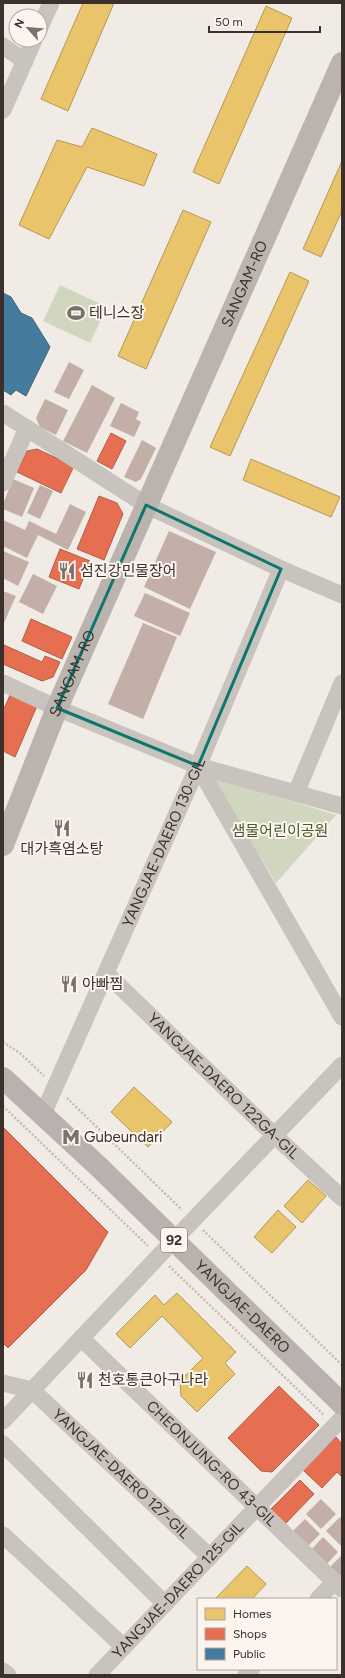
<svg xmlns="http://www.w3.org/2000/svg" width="345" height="1678" font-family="Figtree,'Noto Sans KR',sans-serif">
  <rect width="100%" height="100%" fill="#f0ebe5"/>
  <g fill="#d1d6bf">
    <path d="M60,285L107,307L90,343L43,321Z"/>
    <path d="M212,777L336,815L276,883Z"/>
  </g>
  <g fill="#e9c46a" stroke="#b59857">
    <path d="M83,3H114L68,111L41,99Z"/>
    <path d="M266,6L292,18L219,184L193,172Z"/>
    <path d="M92,128L157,154L144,186L87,167L49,239L19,225L57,140L82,147Z"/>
    <path d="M342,161V211L321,257L303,249Z"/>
    <path d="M183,210L211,222L146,369L118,356Z"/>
    <path d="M290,272L309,281L230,456L210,447Z"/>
    <path d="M251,459L340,497L331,517L243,480Z"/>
    <path d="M134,1087L172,1122L148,1147L111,1112Z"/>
    <path d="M308,1180L326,1196L302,1223L284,1206Z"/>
    <path d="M278,1210L296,1227L272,1253L254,1237Z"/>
    <path d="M177,1293L236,1352L225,1363L235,1374L197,1412L181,1396L180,1381L203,1358L162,1316L130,1348L116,1334L155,1295L164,1305Z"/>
    <path d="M247,1566L266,1584L252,1599H215Z"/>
  </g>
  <g fill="#e76f51" stroke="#b35c46">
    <path d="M111,433L126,441L112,469L97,461Z"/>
    <path d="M37,449L74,466L61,493L17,472L27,451Z"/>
    <path d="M99,496L117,503L123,514L104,560L77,549Z"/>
    <path d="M60,549L90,561L79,589L49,577Z"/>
    <path d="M31,619L72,637L62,659L22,641Z"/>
    <path d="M4,645L42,662L45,656L60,662L53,677L42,681L3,664Z"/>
    <path d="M10,695L37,706L15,757L3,751V706L5,707Z"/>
    <path d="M3,1127L108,1232L86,1270L8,1348L3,1343Z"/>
    <path d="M279,1386L319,1425L272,1472L261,1471L228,1438Z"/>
    <path d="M336,1437L342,1444V1477L337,1472L322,1488L303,1470Z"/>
    <path d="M300,1480L314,1494L285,1524L271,1509Z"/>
  </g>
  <path fill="#457b9d" stroke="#42647b" d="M3,293L11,297L21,313L32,318L50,347L26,396L16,390L11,395L3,390Z"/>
  <g fill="#c3afa7">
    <path d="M69,362L84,370L69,399L54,392Z"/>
    <path d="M92,385L115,398L87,453L63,441Z"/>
    <path d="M45,399L68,410L56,435L40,427L36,418Z"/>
    <path d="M121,403L139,412L136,419L141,422L134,437L110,426Z"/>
    <path d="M142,440L156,448L141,479L136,482L124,477Z"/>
    <path d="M13,479L34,488L22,517L3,509V504Z"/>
    <path d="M40,485L53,491L40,519L27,513Z"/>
    <path d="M70,504L86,512L68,550L38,535L27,558L3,546V520L25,530L29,521L56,534Z"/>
    <path d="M169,531L216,552L190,609L144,587Z"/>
    <path d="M3,551L29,562L18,586L3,578Z"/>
    <path d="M33,574L57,586L43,614L19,602Z"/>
    <path d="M3,591L16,596L3,625Z"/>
    <path d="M145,593L190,613L180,636L134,616Z"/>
    <path d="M143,623L177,637L143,719L108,704Z"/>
    <path d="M321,1499L336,1514L321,1529L306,1514Z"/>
    <path d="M340,1517L342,1518L341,1546L326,1531Z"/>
    <path d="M305,1519L320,1534L305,1549L290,1534Z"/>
    <path d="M323,1537L338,1552L324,1567L309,1552Z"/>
    <path d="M342,1555V1574L340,1576L330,1567Z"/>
  </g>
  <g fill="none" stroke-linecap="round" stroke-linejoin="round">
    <g stroke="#c2bbb6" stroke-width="2.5" stroke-dasharray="2 2" stroke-linecap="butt">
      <path d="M3,1042L21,1054L44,1076"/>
      <path d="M67,1098L182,1210"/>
      <path d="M3,1106L148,1246"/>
      <path d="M203,1230L342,1365"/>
      <path d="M169,1266L324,1415"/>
    </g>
    <g stroke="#c9c3be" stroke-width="17">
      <path d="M40,27L51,3"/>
      <path d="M3,46L25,61"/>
      <path d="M3,110L34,40"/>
      <path d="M3,413L146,505L281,569L342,595"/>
      <path d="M3,483L27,428"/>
      <path d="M3,683L57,708L198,766L342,806"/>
      <path d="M198,766L342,1017"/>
      <path d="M296,793L342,683"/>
      <path id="s1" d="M106,973L274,1135L342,1198"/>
      <path id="s2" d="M43,1114L198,766L281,569"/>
      <path id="s3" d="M81,1338L342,1589"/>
      <path id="s4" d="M3,1383L32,1390L210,1557"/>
      <path d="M3,1421L174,1240L342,1065"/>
      <path d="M3,1444L165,1604"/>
      <path d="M3,1535L124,1647"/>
      <path d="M318,1599L334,1582"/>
      <path d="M3,1671L8,1675"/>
      <path id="s5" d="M97,1675L342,1418"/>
      <path d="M246,1675L252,1669"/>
    </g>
    <path stroke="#bab3ae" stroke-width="22" id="s6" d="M3,845L57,708L342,63"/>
    <path stroke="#b8b1ad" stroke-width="22" id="s7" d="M3,1078L99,1167L342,1404"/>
  </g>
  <path fill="none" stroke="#0f766e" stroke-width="3" stroke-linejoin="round" d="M146,505L281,569L198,766L57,708Z"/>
  <defs>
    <g id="stadium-bare" transform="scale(1.38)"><path d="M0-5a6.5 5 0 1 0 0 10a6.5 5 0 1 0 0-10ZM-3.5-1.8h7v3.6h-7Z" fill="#7a716c" stroke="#fbf5ee" stroke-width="2.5" paint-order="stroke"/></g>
    <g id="restaurant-bare" transform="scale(1.38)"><path d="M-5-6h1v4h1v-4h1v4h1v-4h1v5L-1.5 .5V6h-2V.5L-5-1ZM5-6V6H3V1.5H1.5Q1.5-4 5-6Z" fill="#7a716c" stroke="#fbf5ee" stroke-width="2.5" paint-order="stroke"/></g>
    <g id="metro-bare" transform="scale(1.38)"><path d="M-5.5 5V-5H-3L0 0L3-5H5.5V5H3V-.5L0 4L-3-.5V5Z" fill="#7a716c" stroke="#fbf5ee" stroke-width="2.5" paint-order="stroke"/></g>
  </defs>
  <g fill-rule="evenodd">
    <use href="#stadium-bare" x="76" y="313"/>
    <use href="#restaurant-bare" x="67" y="571"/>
    <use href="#restaurant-bare" x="62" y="828"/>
    <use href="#restaurant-bare" x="69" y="984"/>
    <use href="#metro-bare" x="71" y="1137"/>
    <use href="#restaurant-bare" x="85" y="1380"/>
  </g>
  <g text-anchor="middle" stroke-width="4" stroke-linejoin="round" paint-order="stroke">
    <rect fill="#fbf5ee" stroke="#756b66" stroke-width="1" x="161" y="1228" width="26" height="24" rx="3"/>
    <g font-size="14" font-weight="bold" fill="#3b302b">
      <text x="174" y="1245">92</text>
    </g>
    <g font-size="15" fill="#3b302b" stroke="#fbf5ee">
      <text dy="5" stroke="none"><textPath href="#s6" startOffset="611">SANGAM-RO</textPath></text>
      <text dy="5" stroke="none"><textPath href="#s6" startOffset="185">SANGAM-RO</textPath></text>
      <text dy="5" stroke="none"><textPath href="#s2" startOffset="297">YANGJAE-DAERO 130-GIL</textPath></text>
      <text dy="5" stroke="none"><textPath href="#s1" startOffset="163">YANGJAE-DAERO 122GA-GIL</textPath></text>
      <text dy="5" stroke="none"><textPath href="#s7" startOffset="331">YANGJAE-DAERO</textPath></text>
      <text dy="5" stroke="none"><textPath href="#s3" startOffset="181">CHEONJUNG-RO 43-GIL</textPath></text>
      <text dy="5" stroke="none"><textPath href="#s4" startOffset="152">YANGJAE-DAERO 127-GIL</textPath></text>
      <text dy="5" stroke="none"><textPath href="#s5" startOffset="117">YANGJAE-DAERO 125-GIL</textPath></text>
    </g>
    <g font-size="15" fill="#3b302b" stroke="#fbf5ee" text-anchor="start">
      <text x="89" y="318">테니스장</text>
      <text x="80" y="576">섬진강민물장어</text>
      <text x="62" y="854" text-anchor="middle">대가흑염소탕</text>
      <text x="82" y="989">아빠찜</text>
      <text x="84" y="1142">Gubeundari</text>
      <text x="98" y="1385">천호통큰아구나라</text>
    </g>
    <g font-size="15" fill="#4a5a2e" stroke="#fbf5ee">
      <text x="280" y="836">샘물어린이공원</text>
    </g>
  </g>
  <rect width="345" height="1678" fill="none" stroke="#3b302b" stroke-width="8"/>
  <rect x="197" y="1598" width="140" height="72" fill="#fbf5ee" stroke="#aea6a0"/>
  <rect x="205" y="1608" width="20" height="12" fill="#e9c46a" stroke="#aea6a0"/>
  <text x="233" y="1618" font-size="12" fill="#3b302b">Homes</text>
  <rect x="205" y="1628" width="20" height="12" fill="#e76f51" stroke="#aea6a0"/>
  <text x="233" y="1638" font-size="12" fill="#3b302b">Shops</text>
  <rect x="205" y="1648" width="20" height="12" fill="#457b9d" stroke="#aea6a0"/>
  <text x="233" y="1658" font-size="12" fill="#3b302b">Public</text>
  <g transform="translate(28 28) rotate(297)"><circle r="19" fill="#fbf5ee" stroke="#aea6a0"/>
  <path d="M0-3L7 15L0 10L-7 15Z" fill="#7a716c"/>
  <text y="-6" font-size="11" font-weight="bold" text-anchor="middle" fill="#3b302b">N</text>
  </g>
  <path d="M209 26v6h111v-6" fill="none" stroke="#3b302b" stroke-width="2"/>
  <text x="215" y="26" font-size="12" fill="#3b302b" stroke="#fbf5ee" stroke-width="3" paint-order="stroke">50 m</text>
</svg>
